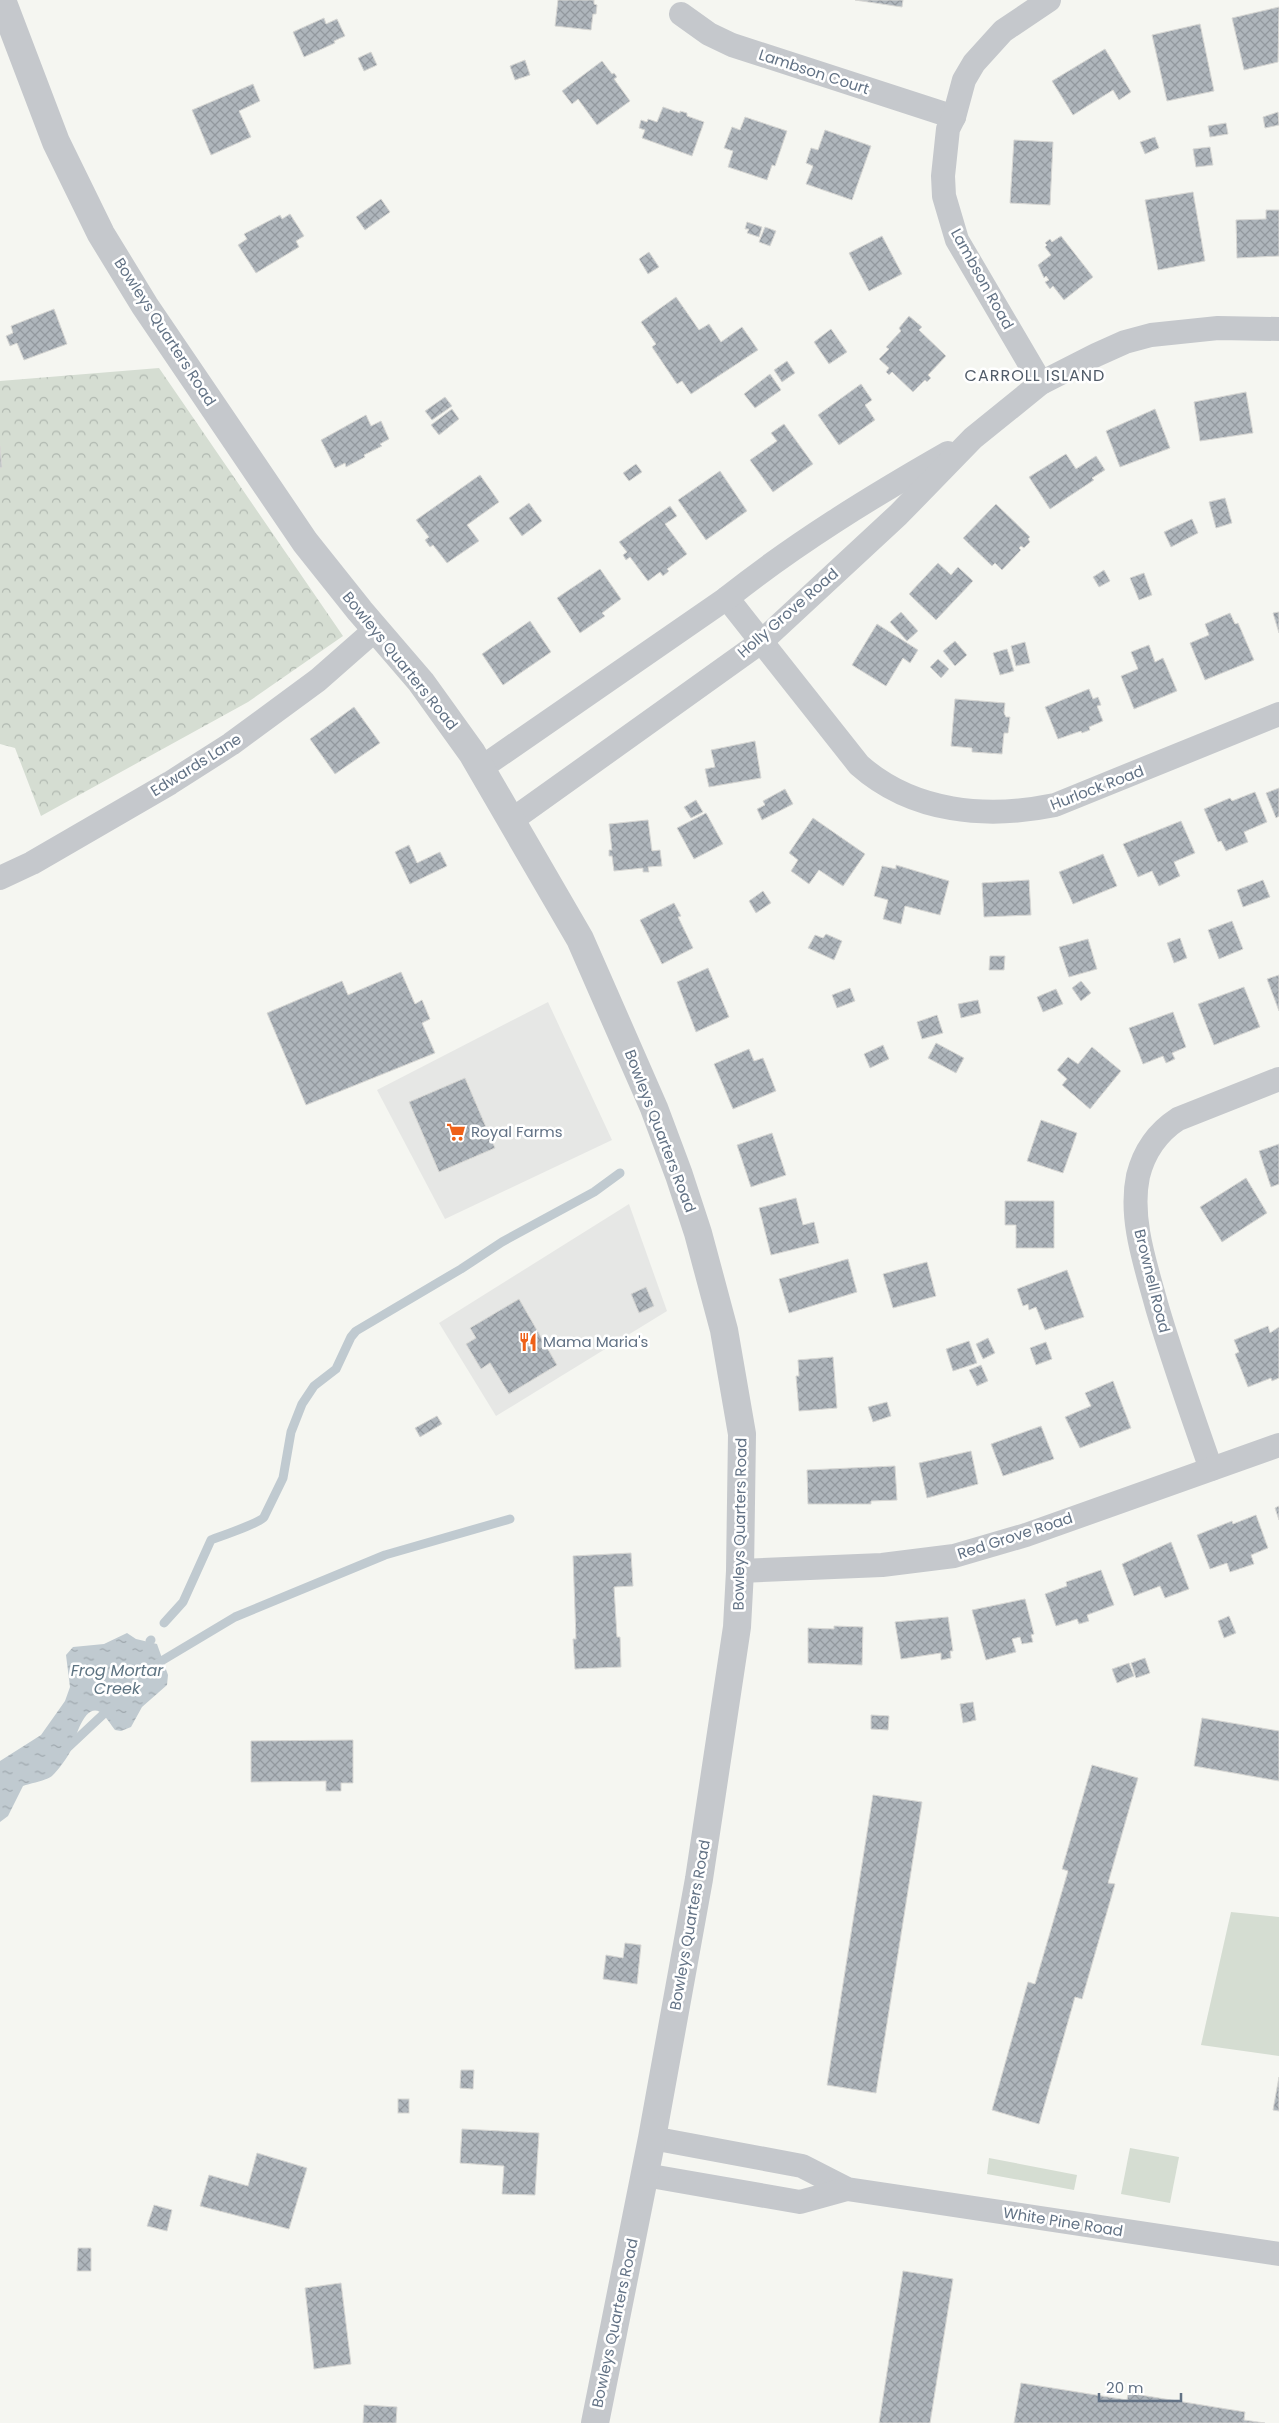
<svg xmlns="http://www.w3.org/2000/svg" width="1279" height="2423" font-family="Poppins,sans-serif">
  <defs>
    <pattern id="forest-crowns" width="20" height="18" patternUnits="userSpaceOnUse" patternTransform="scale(1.25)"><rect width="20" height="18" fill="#d5ddd2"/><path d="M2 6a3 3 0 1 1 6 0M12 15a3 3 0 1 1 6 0" fill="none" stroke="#b0b8b0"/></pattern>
    <pattern id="water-ripples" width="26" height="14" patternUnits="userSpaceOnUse" patternTransform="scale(1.25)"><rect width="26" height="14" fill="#c0cad0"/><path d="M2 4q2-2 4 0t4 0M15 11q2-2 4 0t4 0" fill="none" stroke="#9fa8ae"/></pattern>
    <pattern id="building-cross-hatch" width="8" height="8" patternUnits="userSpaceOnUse" patternTransform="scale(1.25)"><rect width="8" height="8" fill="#afb6bc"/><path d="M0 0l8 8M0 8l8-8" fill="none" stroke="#92989e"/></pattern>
  </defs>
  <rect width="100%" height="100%" fill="#f5f6f1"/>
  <g fill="#e6e7e5">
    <path d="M548,1002L612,1140L445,1219L377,1090Z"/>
    <path d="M629,1204L667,1311L496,1416L439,1323Z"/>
  </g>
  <g fill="#d5ddd2">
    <path d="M1231,1912L1279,1917V2056L1201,2045Z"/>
    <path d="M1130,2148L1179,2157L1170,2203L1121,2194Z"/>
    <path d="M989,2158L1077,2175L1074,2190L987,2174Z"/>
  </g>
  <path fill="url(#forest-crowns)" d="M159,368L343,636L248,702L41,816L15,748L0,744V381Z"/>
  <path fill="url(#water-ripples)" d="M127,1633L136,1639L157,1644L168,1675L167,1685L142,1707L131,1727L121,1731L115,1730C111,1725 106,1716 100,1712C84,1703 75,1740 72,1748C68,1757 59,1769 52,1776C45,1781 31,1783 23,1786L8,1816L0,1822V1761L41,1735L65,1701L70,1687L66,1655L73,1647L104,1644Z"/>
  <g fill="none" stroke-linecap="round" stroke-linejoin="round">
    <g stroke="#c0cad0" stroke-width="9">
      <path d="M164,1623L183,1602L211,1540C221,1536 260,1523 264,1517L283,1478L291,1432L302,1404L314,1386L336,1369L351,1337L356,1331L461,1269L502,1242L594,1192L620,1173"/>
      <path d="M150,1641L151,1640"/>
      <path d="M153,1666L235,1617L385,1555L510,1519"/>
      <path d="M63,1752L110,1708"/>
    </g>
  </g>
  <g fill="url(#building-cross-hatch)" stroke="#d7d7d4">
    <path d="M558,0H594V4L597,5L596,14H593L591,30L555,26Z"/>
    <path d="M855,0H903L902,7Z"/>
    <path d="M1279,7L1278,62L1244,70L1232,18Z"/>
    <path d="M324,18L326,24L337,19L345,36L334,41L335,43L304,57L293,32Z"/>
    <path d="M1200,24L1214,91L1167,101L1152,35Z"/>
    <path d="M1105,49L1131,92L1119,100L1113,90L1073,115L1052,81Z"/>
    <path d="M371,52L377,65L364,71L358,58Z"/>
    <path d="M525,60L530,75L515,80L510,66Z"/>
    <path d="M602,61L612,74L614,73L617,77L614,79L630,101L597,125L578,99L572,104L562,91Z"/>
    <path d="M253,84L260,101L239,111L251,137L211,155L192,110Z"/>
    <path d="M663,107L680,113V111L687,113V116L704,122L692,156L642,138L645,130L639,128L641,120L647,122L648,119L657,122Z"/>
    <path d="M1278,112L1279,125L1265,128L1263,117Z"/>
    <path d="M745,117L787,131L775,166L772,165L767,180L728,167L733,151L724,148L732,127L740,130Z"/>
    <path d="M1226,123L1228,134L1210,137L1208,126Z"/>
    <path d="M825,130L871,146L852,200L806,184L813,166L806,163L811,148L818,150Z"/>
    <path d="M1155,137L1159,148L1145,154L1140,142Z"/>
    <path d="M1014,140L1053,142L1050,205L1010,203Z"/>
    <path d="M1210,147L1213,165L1196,167L1193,149Z"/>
    <path d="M1193,192L1205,261L1158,270L1145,200Z"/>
    <path d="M381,199L390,212L365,230L356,217Z"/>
    <path d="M1266,210H1279V256L1237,258L1236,220L1266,219Z"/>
    <path d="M290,214L304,236L296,241L299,247L256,273L238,245L247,239L244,234L280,215L282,219Z"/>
    <path d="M747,222L762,227L759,237L747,233L749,229H745Z"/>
    <path d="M765,227L776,231L770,246L759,242Z"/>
    <path d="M882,236L902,274L869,291L849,253Z"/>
    <path d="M1061,236L1093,277L1064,300L1053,286L1050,289L1045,282L1049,280L1046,276L1044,278L1038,265L1051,255L1045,247L1047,245L1045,243L1050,239L1052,242Z"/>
    <path d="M649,252L659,267L648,274L639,259Z"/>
    <path d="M676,297L699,330L709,324L721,342L742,327L758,350L691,394L682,381L677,384L652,347L656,344L641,322Z"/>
    <path d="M54,309L67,344L24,360L17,343L10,346L6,336L13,333L11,326Z"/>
    <path d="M909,316L922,327L919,330L946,356L928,375L931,378L927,382L925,380L913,392L892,372L889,375L886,372L889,368L879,359L889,349L886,347L901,331L899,328Z"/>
    <path d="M831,329L847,352L829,364L814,342Z"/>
    <path d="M787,361L795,373L782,382L774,370Z"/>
    <path d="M770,374L781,390L755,408L744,394Z"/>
    <path d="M861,384L872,400L865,405L875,420L839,445L818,415Z"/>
    <path d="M1246,392L1253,433L1200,441L1194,402Z"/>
    <path d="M445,397L452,406L432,420L425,411Z"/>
    <path d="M452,409L459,419L439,435L431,425Z"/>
    <path d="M1155,409L1170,448L1120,467L1106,431Z"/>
    <path d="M366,415L371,426L381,421L389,439L380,444L382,446L364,455L365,457L346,467L345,463L335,468L321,440Z"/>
    <path d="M784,424L813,464L773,492L750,460L777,441L771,433Z"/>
    <path d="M0,446L2,467L0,468Z"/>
    <path d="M1066,454L1076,469L1096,456L1105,470L1092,478L1094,480L1050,509L1029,477Z"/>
    <path d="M636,464L642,472L629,481L623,473Z"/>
    <path d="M720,471L747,511L706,540L678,500Z"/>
    <path d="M480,475L499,502L467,525L479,541L447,563L433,545L430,547L425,540L429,537L416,520Z"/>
    <path d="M1225,498L1232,523L1216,528L1209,502Z"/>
    <path d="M529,503L542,521L522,536L509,518Z"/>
    <path d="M996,504L1030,537L1028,539L1030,542L1024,548L1021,546L1019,548L1021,550L1002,570L995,563L992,566L963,538Z"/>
    <path d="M670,506L677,516L665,524L687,554L667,569L669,571L663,576L660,572L648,581L630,557L626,560L623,555L627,552L619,542Z"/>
    <path d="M1192,519L1198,533L1171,547L1164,532Z"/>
    <path d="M938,563L951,575L958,567L973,581L936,620L909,594Z"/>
    <path d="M600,569L621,599L602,613L605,616L580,633L557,598Z"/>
    <path d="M1104,570L1110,581L1099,587L1093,577Z"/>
    <path d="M1144,573L1152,595L1139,600L1130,578Z"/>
    <path d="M901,612L918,631L907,641L890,622Z"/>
    <path d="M1279,612V633L1273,613Z"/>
    <path d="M1230,613L1235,624L1238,623L1254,660L1205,680L1190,643L1209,635L1205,624Z"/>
    <path d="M530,621L551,652L503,685L482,654Z"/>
    <path d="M877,624L918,650L910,663L903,658L886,686L852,665Z"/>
    <path d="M955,641L967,655L955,666L943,651Z"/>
    <path d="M1025,642L1030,663L1016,666L1011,646Z"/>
    <path d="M1149,645L1155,662L1163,658L1177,691L1134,709L1121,676L1138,669L1131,652Z"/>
    <path d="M1007,649L1014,671L1000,675L993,653Z"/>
    <path d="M938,659L949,669L941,678L930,667Z"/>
    <path d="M1089,689L1093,699L1098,697L1101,705L1097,706L1103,721L1089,727L1090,730L1082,733L1081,731L1058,739L1045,707Z"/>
    <path d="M955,699L1005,703L1004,713L1006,717H1010L1008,733H1004L1002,754L972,752V748L951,746Z"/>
    <path d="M354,707L380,743L335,774L310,739Z"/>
    <path d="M755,741L761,778L709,787L705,769L715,767L711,750Z"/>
    <path d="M1279,788V816L1276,818L1266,793Z"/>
    <path d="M785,789L793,804L762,820L757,809L765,805L763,801Z"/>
    <path d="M1255,792L1267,822L1244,832L1248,842L1226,851L1221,841L1218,842L1204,809L1230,798L1232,801Z"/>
    <path d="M696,800L703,812L691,818L684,807Z"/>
    <path d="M706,813L723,844L694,859L677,828Z"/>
    <path d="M813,818L865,854L843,886L819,870L809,884L791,871L798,860L789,853Z"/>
    <path d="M648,820L652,851L660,850L662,866L648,867L649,872H643V868L614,871L612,856H609V850H612L609,824Z"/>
    <path d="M1181,821L1195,853L1174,862L1180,876L1159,886L1152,871L1138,877L1123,844Z"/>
    <path d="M409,845L417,863L440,852L447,866L410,884L395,852Z"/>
    <path d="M1103,854L1117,886L1073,904L1059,872Z"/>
    <path d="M896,865L949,881L940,915L905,906L901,924L883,919L888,900L874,896L882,866L896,869Z"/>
    <path d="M1029,880L1031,915L984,917L982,883Z"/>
    <path d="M1263,880L1270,897L1243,907L1237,890Z"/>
    <path d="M763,891L771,903L756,913L749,901Z"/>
    <path d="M674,903L681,916L678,917L693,948L662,964L640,920Z"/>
    <path d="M1232,921L1243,949L1219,959L1208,930Z"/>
    <path d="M826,934L842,941L834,960L808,948L815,935L823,938Z"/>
    <path d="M1180,938L1187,958L1174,963L1167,943Z"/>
    <path d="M1088,939L1097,969L1069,977L1059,947Z"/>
    <path d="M990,956H1005L1004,970H989Z"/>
    <path d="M708,968L729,1017L696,1032L677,982Z"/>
    <path d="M401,972L415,1004L422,1000L430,1019L422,1023L435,1053L306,1105L267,1013L342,981L348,995Z"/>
    <path d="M1279,975V1011L1267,979Z"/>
    <path d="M1081,981L1091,993L1081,1001L1072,988Z"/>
    <path d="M1244,987L1260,1027L1214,1045L1198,1004Z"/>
    <path d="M850,988L855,1001L837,1008L832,995Z"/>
    <path d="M1056,989L1063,1004L1043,1012L1037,997Z"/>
    <path d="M978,1000L981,1013L961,1018L958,1004Z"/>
    <path d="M1173,1012L1186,1047L1172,1053L1175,1059L1166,1063L1163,1056L1143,1064L1129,1028Z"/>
    <path d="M937,1015L943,1033L922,1039L917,1022Z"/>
    <path d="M936,1043L964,1058L956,1073L928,1058Z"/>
    <path d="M883,1045L889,1059L870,1068L864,1054Z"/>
    <path d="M1092,1047L1121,1071L1090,1109L1062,1085L1067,1079L1057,1070L1068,1057L1078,1064Z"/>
    <path d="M749,1049L754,1061L763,1058L776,1091L733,1109L714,1064Z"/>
    <path d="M465,1078L495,1148L439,1172L409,1102Z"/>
    <path d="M1041,1120L1077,1133L1063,1173L1027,1161Z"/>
    <path d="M772,1133L786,1175L751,1187L737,1145Z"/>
    <path d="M1279,1144V1184L1271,1187L1259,1151Z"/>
    <path d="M1246,1178L1267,1213L1222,1242L1200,1207Z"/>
    <path d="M796,1198L803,1225L814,1222L819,1243L771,1255L759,1208Z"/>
    <path d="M1005,1201H1054V1248H1016V1225H1005Z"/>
    <path d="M848,1259L857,1292L789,1313L779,1279Z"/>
    <path d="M927,1262L936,1296L893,1308L883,1274Z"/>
    <path d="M1067,1270L1084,1317L1045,1330L1036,1307L1029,1310L1028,1304L1023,1306L1017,1289Z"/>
    <path d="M646,1287L654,1306L639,1313L631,1294Z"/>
    <path d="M519,1299L557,1365L509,1394L490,1363L481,1369L466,1344L476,1338L470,1328Z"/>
    <path d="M1268,1326L1270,1333L1279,1327V1378L1272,1381L1271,1378L1248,1387L1235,1354L1239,1352L1234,1340Z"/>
    <path d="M988,1338L995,1353L983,1359L976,1344Z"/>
    <path d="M969,1341L977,1363L953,1371L946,1349Z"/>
    <path d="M1046,1342L1052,1359L1036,1365L1030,1348Z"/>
    <path d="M833,1357L837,1408L799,1411L796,1376H799L798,1360Z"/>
    <path d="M981,1365L988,1381L977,1386L969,1370Z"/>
    <path d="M1113,1381L1131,1428L1080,1448L1065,1417L1091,1406L1085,1393Z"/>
    <path d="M887,1402L891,1416L873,1422L868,1407Z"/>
    <path d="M437,1416L442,1424L420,1437L415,1428Z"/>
    <path d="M1041,1426L1054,1459L1003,1476L991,1444Z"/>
    <path d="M971,1451L978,1484L927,1498L919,1463Z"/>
    <path d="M895,1466L897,1500L871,1501V1504H808L807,1470Z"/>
    <path d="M1279,1506V1520L1275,1508Z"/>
    <path d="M1256,1515L1268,1548L1251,1555L1254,1564L1230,1572L1227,1563L1210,1569L1197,1535L1232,1521L1233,1524Z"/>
    <path d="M1171,1542L1189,1589L1165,1598L1160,1586L1134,1596L1122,1564Z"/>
    <path d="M631,1553L633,1586L614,1587L617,1637H620L621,1667L575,1669L573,1639H576L573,1556Z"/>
    <path d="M1101,1570L1114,1605L1087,1615L1089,1621L1079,1624L1077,1619L1056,1626L1045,1594L1067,1586L1066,1582Z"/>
    <path d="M1025,1599L1034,1634L1031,1635L1033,1642L1022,1644L1020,1637L1012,1639L1016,1652L986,1660L972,1610Z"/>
    <path d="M1229,1616L1236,1633L1224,1638L1218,1621Z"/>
    <path d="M948,1617L953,1651H950L951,1658L941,1660V1653L901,1659L895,1622Z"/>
    <path d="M834,1626L863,1627L862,1665L808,1663V1628L834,1629Z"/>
    <path d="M1145,1658L1150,1673L1136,1678L1131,1663Z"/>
    <path d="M1129,1663L1134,1676L1117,1683L1112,1669Z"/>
    <path d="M973,1702L976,1720L963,1723L960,1704Z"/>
    <path d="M871,1715L889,1716L888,1730L871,1729Z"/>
    <path d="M1202,1718L1279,1731V1781L1194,1766Z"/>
    <path d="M353,1740V1783H341V1791H326V1781L251,1782V1741Z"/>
    <path d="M1092,1765L1138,1778L1108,1883L1115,1884L1082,1999L1075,1997L1039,2124L992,2110L1028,1982L1035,1984L1068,1871L1062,1869Z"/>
    <path d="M873,1795L922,1802L876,2093L827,2085Z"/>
    <path d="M625,1943L641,1945L637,1984L603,1979L606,1955L623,1958Z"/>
    <path d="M461,2070H474L473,2089L460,2088Z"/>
    <path d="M1279,2077V2111L1273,2110Z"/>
    <rect x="398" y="2099" width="11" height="14"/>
    <path d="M462,2129L539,2133L535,2195L502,2194L504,2166L460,2163Z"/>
    <path d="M257,2153L307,2168L289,2229L200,2206L209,2175L248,2186Z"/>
    <path d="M154,2205L172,2210L167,2231L147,2226Z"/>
    <path d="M78,2248H91V2271H77Z"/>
    <path d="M903,2271L953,2279L930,2423H879Z"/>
    <path d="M341,2283L351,2364L314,2369L305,2288Z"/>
    <path d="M1021,2383L1127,2400L1128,2393L1245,2412L1244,2420L1265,2423H1014Z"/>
    <path d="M364,2405L397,2407L396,2423H363Z"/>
  </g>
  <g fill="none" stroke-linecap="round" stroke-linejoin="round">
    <g stroke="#c5c8cc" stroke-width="24">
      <path d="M681,14L709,34L732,45L954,117"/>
      <path d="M1041,383L957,240L944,196L943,176L948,129L954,117L964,80L974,63L1003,31L1049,0"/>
      <path d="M727,598L859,765C913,813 987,819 1055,805L1279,714"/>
      <path d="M481,768L727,598C796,543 871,497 948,453"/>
      <path d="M512,820L761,642L898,515L973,438L1041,383L1096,355L1125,342L1151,335L1218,328L1279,329"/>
      <path d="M0,878L32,863L170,783L231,744L318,680L376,629"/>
      <path d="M1211,1469C1192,1415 1173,1361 1157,1307C1146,1266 1129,1219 1138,1176C1144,1152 1158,1132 1178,1119L1279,1079"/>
      <path d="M740,1571L882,1565L954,1556L1026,1535L1279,1445"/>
      <path d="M652,2138L802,2166L847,2189L1279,2254"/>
      <path d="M645,2175L800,2202L847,2189"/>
    </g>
    <path stroke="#c5c8cc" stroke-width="28" d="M2,0L56,142L101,234L145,306L305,542L360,611L421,682L472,753L580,939L654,1108L679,1175L698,1233L724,1330L742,1434L740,1571L737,1627L699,1879L652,2138L595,2423"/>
  </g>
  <defs>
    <g id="supermarket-bare" transform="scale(1.5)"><path d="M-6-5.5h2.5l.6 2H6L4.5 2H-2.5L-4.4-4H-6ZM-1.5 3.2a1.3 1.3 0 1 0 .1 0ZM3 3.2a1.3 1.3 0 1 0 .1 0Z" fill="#ee6119" stroke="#fff" stroke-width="2.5" paint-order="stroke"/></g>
    <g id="restaurant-bare" transform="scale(1.5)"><path d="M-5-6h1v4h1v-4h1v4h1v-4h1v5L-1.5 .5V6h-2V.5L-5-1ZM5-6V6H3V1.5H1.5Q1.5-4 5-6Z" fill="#ee6119" stroke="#fff" stroke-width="2.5" paint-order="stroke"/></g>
  </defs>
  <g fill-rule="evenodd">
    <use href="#supermarket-bare" x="456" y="1132"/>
    <use href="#restaurant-bare" x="528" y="1342"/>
  </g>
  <g text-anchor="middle" stroke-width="5" stroke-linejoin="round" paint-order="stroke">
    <g font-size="15" fill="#627285" stroke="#fff">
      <text transform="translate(814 72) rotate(18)" y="5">Lambson Court</text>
      <text transform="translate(982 279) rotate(61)" y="5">Lambson Road</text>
      <text transform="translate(165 332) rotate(57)" y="5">Bowleys Quarters Road</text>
      <text transform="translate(788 613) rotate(-41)" y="5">Holly Grove Road</text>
      <text transform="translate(400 661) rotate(51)" y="5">Bowleys Quarters Road</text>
      <text transform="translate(196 765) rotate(-32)" y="5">Edwards Lane</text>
      <text transform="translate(1097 788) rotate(-21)" y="5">Hurlock Road</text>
      <text transform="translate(660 1131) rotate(69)" y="5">Bowleys Quarters Road</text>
      <text transform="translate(1152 1281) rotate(76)" y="5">Brownell Road</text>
      <text transform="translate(740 1524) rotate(-89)" y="5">Bowleys Quarters Road</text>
      <text transform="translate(1015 1536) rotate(-18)" y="5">Red Grove Road</text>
      <text transform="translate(690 1925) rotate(-80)" y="5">Bowleys Quarters Road</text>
      <text transform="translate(1063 2222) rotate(9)" y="5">White Pine Road</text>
      <text transform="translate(615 2323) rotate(-78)" y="5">Bowleys Quarters Road</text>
    </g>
    <g font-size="15" fill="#627285" stroke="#fff" text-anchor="start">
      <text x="471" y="1137">Royal Farms</text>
      <text x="543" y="1347">Mama Maria's</text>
    </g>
    <g font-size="16" letter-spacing="1" fill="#515c69" stroke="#fff">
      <text x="1035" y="381">CARROLL ISLAND</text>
    </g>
    <g font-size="16" font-style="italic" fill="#5e7482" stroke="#fff">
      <text x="117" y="1676">Frog Mortar<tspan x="117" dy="18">Creek</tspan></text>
    </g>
  </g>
  <path d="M1099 2393v8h82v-8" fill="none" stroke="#627285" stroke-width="2.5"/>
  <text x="1106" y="2393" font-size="15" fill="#627285" stroke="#ffffff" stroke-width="4" paint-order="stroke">20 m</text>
</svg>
